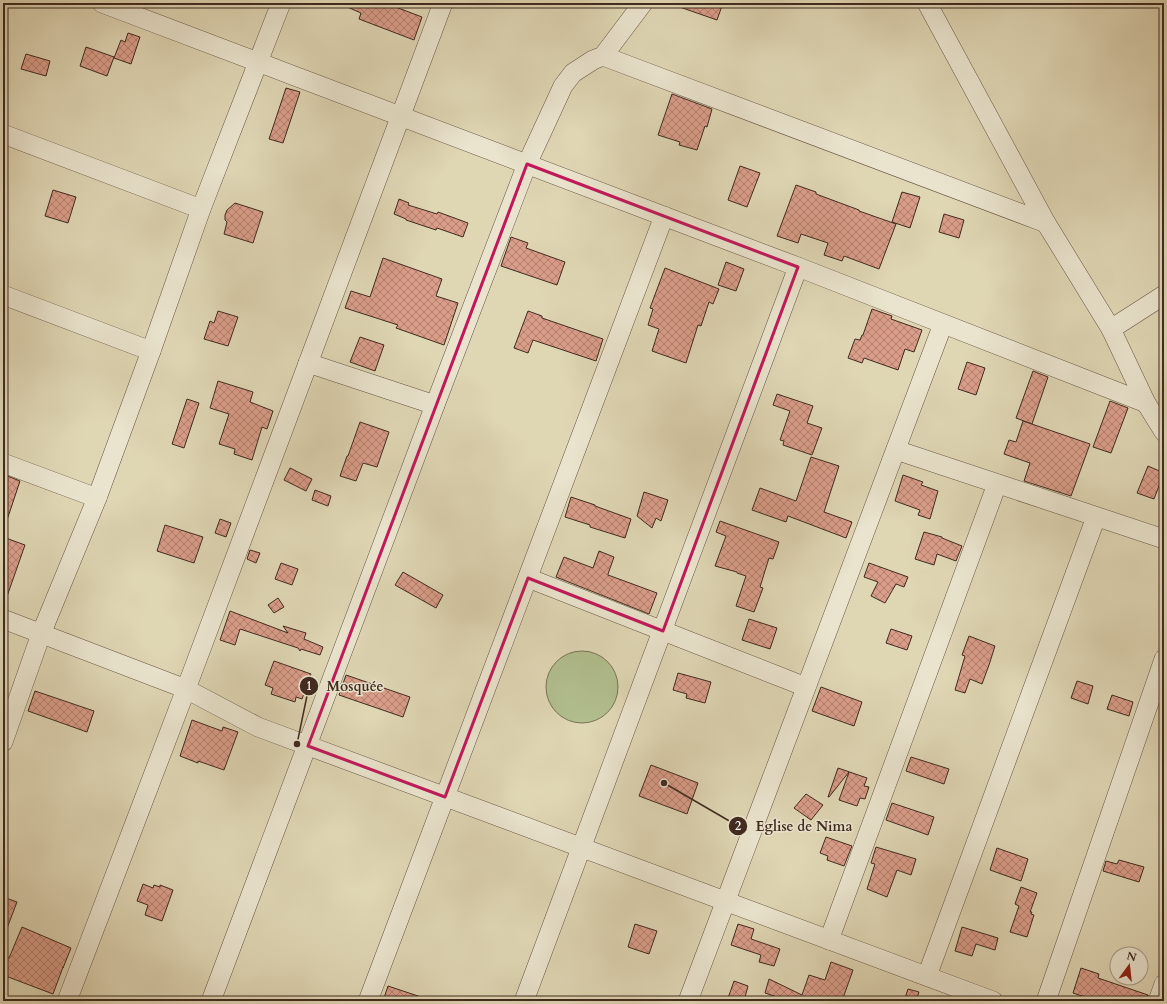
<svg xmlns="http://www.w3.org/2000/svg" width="1167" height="1004" font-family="Cardo,serif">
  <defs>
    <pattern id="building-cross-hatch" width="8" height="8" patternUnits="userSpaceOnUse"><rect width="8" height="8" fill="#da9d89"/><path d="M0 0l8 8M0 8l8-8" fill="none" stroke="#b2806f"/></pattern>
  </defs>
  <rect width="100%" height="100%" fill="#dfd6b4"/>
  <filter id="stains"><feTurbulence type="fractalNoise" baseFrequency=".005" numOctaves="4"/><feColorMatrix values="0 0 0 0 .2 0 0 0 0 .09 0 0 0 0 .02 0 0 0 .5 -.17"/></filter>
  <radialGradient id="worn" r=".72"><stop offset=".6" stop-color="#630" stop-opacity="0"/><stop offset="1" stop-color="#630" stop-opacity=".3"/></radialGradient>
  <circle fill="#b1be8e" stroke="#787456" cx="582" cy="687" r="36"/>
  <g fill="url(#building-cross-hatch)" stroke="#402a1f">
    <path d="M338,3H385L422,17L414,40L359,19L361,13Z"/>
    <path d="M674,3H723L717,20L674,5Z"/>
    <path d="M128,33L140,37L131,64L114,58L121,40L125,42Z"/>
    <path d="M86,47L114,57L107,76L80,66Z"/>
    <path d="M26,54L50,61L46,76L21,69Z"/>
    <path d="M286,88L300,92L283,143L269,139Z"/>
    <path d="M672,94L712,109L707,127L705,126L697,150L679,145L680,142L658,135Z"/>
    <path d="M740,166L760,173L747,207L728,200Z"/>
    <path d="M796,185L816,192V194L859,210V211L896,224L879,269L844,256L842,261L824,255L828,243L801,234L798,243L777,236Z"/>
    <path d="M53,190L76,197L68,223L45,216Z"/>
    <path d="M902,192L920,197L910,228L892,222Z"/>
    <path d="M399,199L409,203L408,205L437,214L438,212L468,223L463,237L437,228L436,230L406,220V219L394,214Z"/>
    <path d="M235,203L263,212L253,243L224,234L227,222L225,220V215L227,210Z"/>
    <path d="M944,214L964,220L959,238L939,232Z"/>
    <path d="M511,237L528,243L526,248L565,262L557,285L501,266Z"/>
    <path d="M383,258L442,279L436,296L458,303L444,345L396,328L398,325L345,308L351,291L370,297Z"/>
    <path d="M726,262L744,269L736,291L718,285Z"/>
    <path d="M665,268L719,289L713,304L709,302L701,326L698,325L686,363L652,351L659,329L648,325L653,309L650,308Z"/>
    <path d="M872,309L892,316L891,319L922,330L914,352L905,349L898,370L864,358L862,363L848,358L855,339L860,340L862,335H863Z"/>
    <path d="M218,311L238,317L228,346L204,339L210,321L214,323Z"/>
    <path d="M528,311L542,316V318L603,339L596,361L533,340L528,353L514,348Z"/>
    <path d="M360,337L384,345L375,371L350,362Z"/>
    <path d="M967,362L985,368L976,395L958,389Z"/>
    <path d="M1033,371L1048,377L1032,424L1016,418Z"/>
    <path d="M218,381L253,392L250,402L273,411L267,429L262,427L252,460L234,454L235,449L219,444L229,414L210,408Z"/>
    <path d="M777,394L813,406L807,423L822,428L812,455L783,445L784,441L780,440L790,411L773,405Z"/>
    <path d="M187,399L199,403L184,448L172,444Z"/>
    <path d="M1110,401L1128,408L1111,453L1093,447Z"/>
    <path d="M1023,421L1090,444L1071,496L1024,481L1030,463L1004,454L1009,440L1016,442Z"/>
    <path d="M360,422L389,432L377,467L363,463L356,481L340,476L347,456H348Z"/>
    <path d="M811,457L839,466L824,512L852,522L846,538L788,516L786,522L752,510L760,488L796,501Z"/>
    <path d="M1148,466L1164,473L1154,499L1137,493Z"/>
    <path d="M290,468L312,479L306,491L284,480Z"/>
    <path d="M5,475L20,481L5,526H3V481Z"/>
    <path d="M903,475L923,482L921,485L938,491L930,519L918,515L920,510L895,501Z"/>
    <path d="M315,490L331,496L328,506L312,500Z"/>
    <path d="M644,492L668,500L661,521L656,518L652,528L637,516Z"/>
    <path d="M571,497L595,505V506L631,519L625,538L590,527V525L565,517Z"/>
    <path d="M220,519L231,523L226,537L215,533Z"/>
    <path d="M720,521L779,542L773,559L769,558L760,587L763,588L754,612L736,606L746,576L737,573V572L715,566L726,536L716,532Z"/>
    <path d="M165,525L203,537L194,563L157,551Z"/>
    <path d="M924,532L942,537V538L962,546L956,561L937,554L934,565L915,559Z"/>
    <path d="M3,537L25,545L5,602H3Z"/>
    <path d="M250,550L260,553L256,563L247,559Z"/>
    <path d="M599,551L614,557L608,574V575L657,593L649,614L556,577L564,557L593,568Z"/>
    <path d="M281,563L298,569L292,585L275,579Z"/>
    <path d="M869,563L908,577L904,587L896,584L885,603L871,596L878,582L864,577Z"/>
    <path d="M403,572L443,595L436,608L395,585Z"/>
    <path d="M278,598L284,607L274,613L268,605Z"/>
    <path d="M230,611L288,633L283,626L306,633L304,639L323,647L320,655L301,649L300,651L298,648L240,629L235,645L220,640Z"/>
    <path d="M749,619L777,628L770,649L742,640Z"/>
    <path d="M891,629L912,636L907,650L886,643Z"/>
    <path d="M969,636L995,646L989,665L982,684L970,679L965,693L955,690L965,656L962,655Z"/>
    <path d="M274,661L311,674L302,699L296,697L295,702L271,694L273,688L265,685Z"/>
    <path d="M678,673L711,682L705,703L686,698L687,694L673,690Z"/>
    <path d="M346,675L410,697L403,717L339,695Z"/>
    <path d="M1077,681L1093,686L1088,704L1071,698Z"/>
    <path d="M821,687L862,702L854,726L812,711Z"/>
    <path d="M35,691L94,711L87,732L28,711Z"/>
    <path d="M1112,695L1133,702L1129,716L1107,709Z"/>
    <path d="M192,720L222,731L223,727L238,732L224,770L198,761V763L180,756Z"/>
    <path d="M911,757L949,769L944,784L906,771Z"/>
    <path d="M651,765L698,783L687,814L639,796Z"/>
    <path d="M838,768L867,778L864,786L869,787L865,799L860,798L857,806L839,800L849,772L829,797H828Z"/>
    <path d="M806,794L823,805L811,820L794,808Z"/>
    <path d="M892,803L934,817L928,835L886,820Z"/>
    <path d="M826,837L852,846L844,866L827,860L828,856L820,853Z"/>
    <path d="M876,847L916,859L911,875L897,870L887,897L867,889L875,864L871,863Z"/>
    <path d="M997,848L1028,859L1021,881L990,870Z"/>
    <path d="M1119,860L1144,867L1139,882L1103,871L1106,861L1117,864Z"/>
    <path d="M143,884L153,888L154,885L160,887V885L173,890L162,921L145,915L148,905L137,901Z"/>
    <path d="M1021,887L1037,893L1030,912H1032L1031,914L1034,915L1027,937L1010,932L1019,906L1015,904Z"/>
    <path d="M3,897L17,902L4,936L3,935Z"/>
    <path d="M635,924L657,931L649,954L628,947Z"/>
    <path d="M738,924L754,929L751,939L780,949L774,966L759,962L761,955L731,945Z"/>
    <path d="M22,927L71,948L63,968V967L53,994L3,975V968L7,957L9,958Z"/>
    <path d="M962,927L998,938L995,950L976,944L972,956L955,951Z"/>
    <path d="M831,962L853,970L842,1001H779L780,998L765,993L769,979L802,995L809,975L825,980Z"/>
    <path d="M1081,968L1099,974L1098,978L1148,995L1147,1001H1097L1073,993Z"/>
    <path d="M734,981L748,986L744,1001H727Z"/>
    <path d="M388,986L427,999L426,1001H383Z"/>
    <path d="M908,989L919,992L916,1001H904Z"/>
  </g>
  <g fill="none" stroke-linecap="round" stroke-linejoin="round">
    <g stroke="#685544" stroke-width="20">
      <g id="minor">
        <path d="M102,3L798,267L1146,403"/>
        <path d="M927,3L1046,223L1111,329L1146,403L1164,432"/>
        <path d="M603,56L1046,223"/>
        <path d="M3,134L201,209"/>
        <path d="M3,295L151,351"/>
        <path d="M1111,329L1164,295"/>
        <path d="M308,363L435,405"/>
        <path d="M896,450L1164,539"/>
        <path d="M3,463L97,498"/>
        <path d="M528,578L806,687"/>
        <path d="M3,619L186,689L258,727L993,1001"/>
        <path d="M3,742L41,634L97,498L151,351L201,209L281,3"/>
        <path d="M829,940L997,484"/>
        <path d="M927,976L1096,517"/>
        <path d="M67,1001L186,689L443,3"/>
        <path d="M211,1001L435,405L527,164L563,86L573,73L593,60L603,56L643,3"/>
        <path d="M368,1001L664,216"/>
        <path d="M524,1001L798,267"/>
        <path d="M688,1001L943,324"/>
        <path d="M1046,1001L1164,659"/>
        <path d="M1158,1001L1164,984"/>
      </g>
    </g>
    <use href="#minor" stroke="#eae4ce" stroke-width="19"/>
  </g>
  <path fill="none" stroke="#c2185b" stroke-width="3" stroke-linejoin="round" d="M527,164L798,267L663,631L528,578L445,797L308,746Z"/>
  <path fill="none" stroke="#402a1f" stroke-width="1.5" d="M297 744L309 686M664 783L738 826"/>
  <g fill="#402a1f" stroke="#eae4ce" stroke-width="1.5">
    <circle cx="297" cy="744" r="4"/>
    <circle cx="664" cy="783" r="4"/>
    <circle cx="309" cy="686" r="10"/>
    <circle cx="738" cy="826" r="10"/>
  </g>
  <g font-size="12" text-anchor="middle" font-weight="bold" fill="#fff">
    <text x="309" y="690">1</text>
    <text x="738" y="830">2</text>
  </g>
  <g font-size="14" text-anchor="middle" font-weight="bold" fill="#402a1f" stroke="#eae4ce" stroke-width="3" stroke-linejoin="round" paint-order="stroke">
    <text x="355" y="691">Mosquée</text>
    <text x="804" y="831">Eglise de Nima</text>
  </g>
  <rect width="1167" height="1004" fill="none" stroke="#dfd6b4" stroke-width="16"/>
  <rect x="4" y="4" width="1159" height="996" fill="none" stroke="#402a1f" stroke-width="2"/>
  <rect x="8" y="8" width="1151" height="988" fill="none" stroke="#402a1f"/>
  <g transform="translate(1129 966) rotate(15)"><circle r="19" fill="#eae4ce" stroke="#a69a88"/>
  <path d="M0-3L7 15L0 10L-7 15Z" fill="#8f2418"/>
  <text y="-6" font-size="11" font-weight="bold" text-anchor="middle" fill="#402a1f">N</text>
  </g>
  <rect width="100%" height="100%" filter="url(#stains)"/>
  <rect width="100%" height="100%" fill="url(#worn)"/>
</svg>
